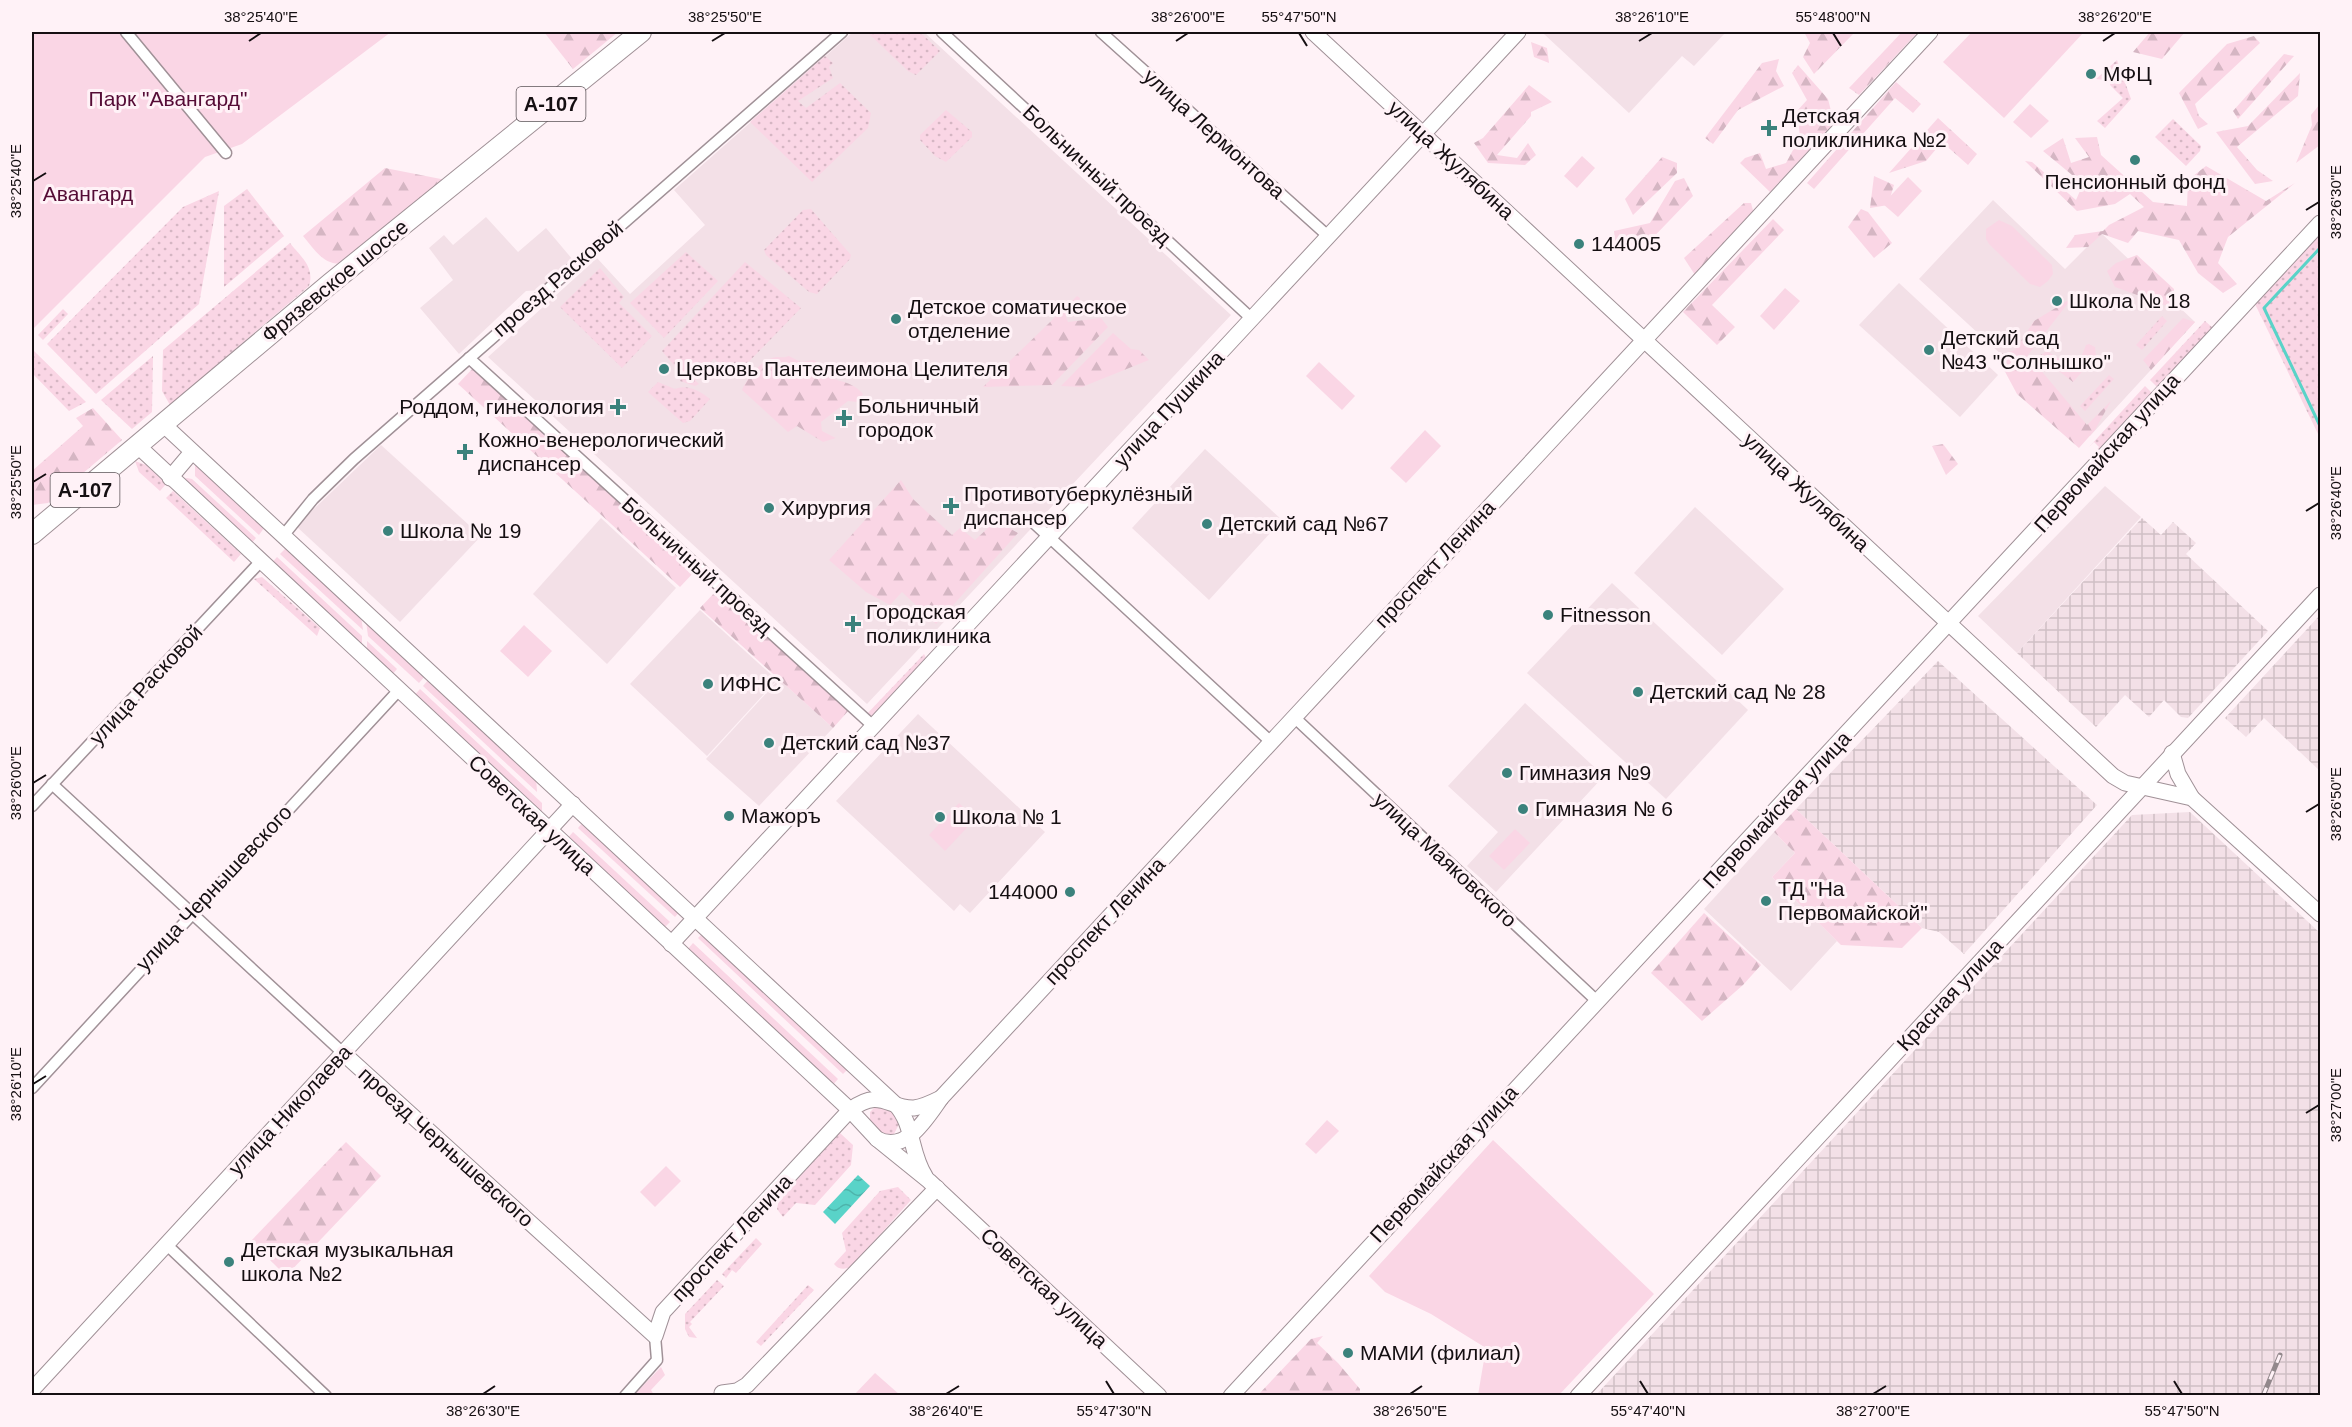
<svg xmlns="http://www.w3.org/2000/svg" width="2352" height="1427" font-family="Helvetica,sans-serif">
  <defs>
    <pattern id="industrial-grid" width="8" height="8" patternUnits="userSpaceOnUse" patternTransform="scale(1.5)"><rect width="8" height="8" fill="#f3e0e7"/><path d="M0 4h8M4 0v8" fill="none" stroke="#cfbfc5"/></pattern>
    <pattern id="grass-dots" width="8" height="8" patternUnits="userSpaceOnUse" patternTransform="scale(1.5)"><rect width="8" height="8" fill="#fad6e5"/><path d="M2 2h.1M6 6h.1" fill="none" stroke="#d5b6c3" stroke-width="1.8" stroke-linecap="round"/></pattern>
    <pattern id="forest-firs" width="22" height="20" patternUnits="userSpaceOnUse" patternTransform="scale(1.5)"><rect width="22" height="20" fill="#fad6e5"/><path d="M5 1l3.5 6h-7zM16 11l3.5 6h-7z" fill="#d5b6c3"/></pattern>
    <pattern id="water-waves" width="16" height="10" patternUnits="userSpaceOnUse" patternTransform="scale(1.5)"><rect width="16" height="10" fill="#59d3c8"/><path d="M0 5q4-4 8 0t8 0" fill="none" stroke="#4db4ab"/></pattern>
  </defs>
  <rect width="100%" height="100%" fill="#fff2f7"/>
  <g fill="#f3e0e7">
    <path d="M853,32H924L1231,315L867,704L488,357L597,258L630,294L705,225L674,190Z"/>
    <path d="M1546,32H1726L1694,66L1682,56L1629,113L1544,34Z"/>
    <path d="M1993,200L2065,269L2101,233L2195,322L2090,436L1919,279Z"/>
    <path d="M486,217L518,252L546,228L573,260L540,290L526,291L459,354L420,308L453,280L429,248L444,235L453,245Z"/>
    <path d="M1899,283L1998,375L1960,417L1859,325Z"/>
    <path d="M381,445L481,536L400,622L296,526Z"/>
    <path d="M1205,449L1282,520L1209,600L1132,528Z"/>
    <path d="M2105,486L2141,517L2017,653L1978,616Z"/>
    <path d="M1695,507L1784,589L1722,655L1634,573Z"/>
    <path d="M601,518L676,588L607,664L533,594Z"/>
    <path d="M1612,583L1748,710L1666,799L1527,673Z"/>
    <path d="M700,610L777,680L707,756L630,684Z"/>
    <path d="M779,679L833,728L759,806L706,759Z"/>
    <path d="M1525,703L1604,776L1496,892L1467,866L1498,832L1448,786Z"/>
    <path d="M918,714L1045,832L970,913L960,904L954,911L836,801Z"/>
    <path d="M1774,832L1795,853L1772,877L1837,941L1791,991L1704,909Z"/>
  </g>
  <g fill="url(#industrial-grid)">
    <path d="M2142,518L2161,535L2173,522L2196,543L2186,554L2268,631L2188,718L2181,717L2164,700L2149,717L2125,695L2096,727L2017,653Z"/>
    <path d="M2320,615V771L2264,718L2246,737L2225,718Z"/>
    <path d="M1938,661L2097,805L1964,954L1939,932L1922,928L1796,809Z"/>
    <path d="M2190,812L2320,933V1395H1596L2132,815Z"/>
  </g>
  <g fill="url(#grass-dots)">
    <path d="M867,32H920L940,51L916,75L908,71Z"/>
    <path d="M825,56L833,63L829,67L833,78L798,101L806,108L840,83L871,113L868,128L812,182L750,122Z"/>
    <path d="M2117,60L2131,99L2105,128L2097,121L2123,98L2110,85L2112,74L2104,80L2096,79Z"/>
    <path d="M946,110L972,132V137L946,162L935,156L920,140V135Z"/>
    <path d="M2173,119L2201,146L2200,151L2186,166L2155,137Z"/>
    <path d="M247,189L284,236L224,287V206Z"/>
    <path d="M219,191L199,304L96,394L47,344L183,207Z"/>
    <path d="M811,209L851,255L850,259L817,294L809,292L766,255L764,250L803,210Z"/>
    <path d="M2320,234V438L2255,304Z"/>
    <path d="M290,243C301,257 315,267 309,286L170,405L162,391L163,350Z"/>
    <path d="M686,252L718,281L664,338L630,303Z"/>
    <path d="M745,262L801,308L734,377L714,359L695,380L699,384L695,386L680,381L683,376L662,351Z"/>
    <path d="M600,268L624,297L619,303L652,336L622,368L560,307Z"/>
    <path d="M63,309L68,314L43,340L38,335Z"/>
    <path d="M2162,316L2167,321L2142,350L2136,345Z"/>
    <path d="M2205,321L2213,328L2158,388L2150,380Z"/>
    <path d="M32,349L86,402L69,411L32,373Z"/>
    <path d="M153,356L152,412L132,429L101,400Z"/>
    <path d="M2109,375L2114,379L2085,411L2080,406Z"/>
    <path d="M658,382L675,389C687,384 700,391 710,399L690,421L683,423L648,392Z"/>
    <path d="M2145,386L2153,394L2097,454L2095,452L2099,447L2094,442L2089,447Z"/>
    <path d="M135,461L146,465L166,484L160,491L139,472Z"/>
    <path d="M173,491L241,554L234,562L166,498Z"/>
    <path d="M262,577L320,628L317,636L254,579Z"/>
    <path d="M924,654L926,658L870,718L865,716Z"/>
    <path d="M876,1106C888,1108 896,1112 899,1124L894,1134C883,1138 877,1129 870,1121V1112Z"/>
    <path d="M840,1133L853,1145L851,1165L815,1205L796,1203L783,1217L777,1209L779,1199Z"/>
    <path d="M898,1187L911,1200L852,1266C845,1270 839,1270 834,1264L846,1251L842,1233L880,1191Z"/>
    <path d="M756,1238L762,1244L736,1273L732,1270L726,1278L722,1274Z"/>
    <path d="M717,1280L724,1286L690,1322L692,1324L689,1327L697,1338L689,1337L685,1329V1314Z"/>
    <path d="M808,1285L814,1290L761,1346L756,1342Z"/>
  </g>
  <g fill="url(#forest-firs)">
    <path d="M544,32H618L573,69Z"/>
    <path d="M1804,32H1855L1814,74L1803,57L1810,43Z"/>
    <path d="M1902,32H1918L1859,95L1849,88Z"/>
    <path d="M2150,32H2185L2162,59L2133,52Z"/>
    <path d="M2254,36L2260,43L2195,104L2199,116L2208,124L2198,129L2179,93L2227,44Z"/>
    <path d="M1531,42L1547,48L1549,63L1534,57Z"/>
    <path d="M2284,54L2294,56L2238,119L2233,111Z"/>
    <path d="M1779,59L1776,71L1784,86L1738,110L1713,144L1705,138L1762,63Z"/>
    <path d="M1798,65L1828,99L1834,123L1770,192L1740,163L1745,158L1760,153L1766,169L1786,163L1800,137L1797,111L1807,100L1792,73Z"/>
    <path d="M2300,73L2298,96L2237,147L2257,170L2273,181L2255,184L2216,132L2248,126Z"/>
    <path d="M1896,82L1921,104L1913,113L1895,98L1814,189L1807,183Z"/>
    <path d="M1529,85L1552,102L1531,112V116L1497,155L1517,158L1528,143L1536,155L1525,165L1488,163L1474,143L1483,138Z"/>
    <path d="M2320,104V145L2296,163L2312,125L2311,115Z"/>
    <path d="M1938,118L1977,154L1968,165L1942,142L1926,161L1889,173Z"/>
    <path d="M2097,137L2101,155L2153,202L2187,206L2188,180L2206,166L2266,201L2295,183L2228,237L2218,263L2237,284L2223,293L2198,273L2179,240L2138,231L2128,243L2102,234L2088,247L2066,248L2075,235L2103,231L2109,225L2144,207L2130,194L2115,204L2077,211L2025,161L2032,162L2076,200L2083,184L2043,151L2063,138L2071,163L2089,157L2075,138Z"/>
    <path d="M1662,157L1677,163V173L1633,215L1625,199Z"/>
    <path d="M385,168L446,180L345,263C324,267 315,250 303,236Z"/>
    <path d="M1874,176L1894,185L1888,205L1870,208Z"/>
    <path d="M1684,178L1693,196L1643,248L1616,250L1614,231L1650,223L1675,181Z"/>
    <path d="M1744,203H1751L1754,214L1695,275L1684,258Z"/>
    <path d="M1861,209L1868,212L1892,243L1874,258L1848,227Z"/>
    <path d="M1773,219L1784,230L1712,305L1735,327L1717,345L1683,312Z"/>
    <path d="M2137,255L2174,289L2173,308L2115,287L2107,271L2116,263Z"/>
    <path d="M1077,296L1080,298L1078,305L1066,317L1068,322L1101,318L1108,327L1052,385L983,387Z"/>
    <path d="M2072,298L2028,355L2087,425L2111,401L2095,430L2079,448L2017,394L1996,355L2015,350L2034,321Z"/>
    <path d="M2183,318L2195,322L2151,370L2143,360Z"/>
    <path d="M1113,333L1131,349L1139,350L1149,360L1082,387L1061,386Z"/>
    <path d="M2089,344L2095,347L2096,356L2073,382L2039,356L2047,351L2076,370L2086,345Z"/>
    <path d="M789,356L801,362L814,360L820,364L814,370C826,381 850,378 863,394L858,402L848,401L821,422L822,431L836,438L823,442L797,426L788,432L742,390C747,378 762,359 776,357C782,357 784,358 789,356Z"/>
    <path d="M474,367L696,570L680,587L458,384Z"/>
    <path d="M93,408L122,440L48,503L32,505V471L83,426L76,418Z"/>
    <path d="M1943,444L1958,464L1946,475L1932,446Z"/>
    <path d="M901,480L913,499L952,535L960,528L975,540L989,527L1009,528L1018,533L936,624L902,592L890,605L866,592L829,560Z"/>
    <path d="M717,590L850,709L833,728L700,608Z"/>
    <path d="M1796,809L1922,928L1902,948L1841,945L1772,877L1795,853L1774,832Z"/>
    <path d="M1704,913L1761,965L1743,985L1702,1021L1651,973Z"/>
    <path d="M346,1142L381,1176L286,1276L251,1241Z"/>
    <path d="M1323,1336L1317,1343L1338,1363L1360,1389V1395H1258L1311,1339Z"/>
  </g>
  <g fill="#fad6e5">
    <path d="M32,32H391L242,144L205,157L32,330Z"/>
    <path d="M1972,32H2084L2004,118L1943,62Z"/>
    <path d="M2030,104L2049,121L2031,138L2013,122Z"/>
    <path d="M1582,156L1595,168L1577,188L1564,176Z"/>
    <path d="M1908,177L1922,191L1898,217L1883,204Z"/>
    <path d="M1999,220L2012,226L2052,265L2053,274L2048,281L2040,287L2030,284L1989,244L1986,239V229Z"/>
    <path d="M1785,288L1800,301L1774,330L1760,316Z"/>
    <path d="M1319,362L1355,396L1342,410L1306,376Z"/>
    <path d="M1425,430L1441,446L1406,483L1390,468Z"/>
    <path d="M195,464L264,528L259,535L195,476Z"/>
    <path d="M187,478L192,479L256,538L250,545L180,480Z"/>
    <path d="M286,548L361,616L363,630L280,554Z"/>
    <path d="M277,557L362,636V648L271,564Z"/>
    <path d="M366,621L425,676L419,683L368,636Z"/>
    <path d="M524,625L552,651L528,677L500,651Z"/>
    <path d="M367,641L397,669L391,676L367,653Z"/>
    <path d="M429,679L536,777L537,792L423,686Z"/>
    <path d="M420,689L542,803V811L539,814L413,697Z"/>
    <path d="M959,803L975,819L945,851L929,835Z"/>
    <path d="M584,821L681,910L675,917L578,828Z"/>
    <path d="M1515,829L1530,843L1504,870L1489,856Z"/>
    <path d="M573,832L670,922L664,928L567,839Z"/>
    <path d="M704,932L849,1068L843,1074L698,938Z"/>
    <path d="M693,943L838,1079L832,1086L687,950Z"/>
    <path d="M1327,1120L1339,1131L1316,1154L1305,1144Z"/>
    <path d="M1493,1140L1654,1294L1559,1395H1478L1486,1348L1431,1314L1385,1292L1369,1276Z"/>
    <path d="M666,1166L681,1181L655,1207L640,1192Z"/>
    <path d="M661,1367L665,1375L651,1390L654,1395H634Z"/>
    <path d="M875,1373L900,1395H854Z"/>
  </g>
  <path fill="url(#water-waves)" d="M858,1175L870,1186L835,1224L823,1212Z"/>
  <g fill="none" stroke-linecap="round" stroke-linejoin="round">
    <path stroke="#59d3c8" stroke-width="3" d="M2320,248L2264,308L2320,426"/>
    <g stroke="#a09197" stroke-width="13">
      <g id="street">
        <path d="M126,32L226,153"/>
        <path d="M942,32L1252,319"/>
        <path d="M1101,32L1328,236"/>
        <path d="M469,358L872,725"/>
        <path d="M1035,524L1271,742"/>
        <path d="M283,536L313,499L354,459L842,32"/>
        <path d="M1294,717L1598,1002"/>
        <path d="M52,784L343,1053"/>
        <path d="M32,806L260,562"/>
        <path d="M32,1088L399,690"/>
        <path d="M166,1244L326,1396"/>
        <path d="M625,1396L657,1360L655,1336"/>
      </g>
    </g>
    <g stroke="#a09197" stroke-width="17">
      <g id="secondary">
        <path d="M1313,32L2113,776L2125,783L2192,798L2320,914"/>
        <path d="M164,425L895,1104C914,1124 910,1153 925,1176"/>
        <path d="M138,446L850,1110L877,1139L929,1181L1159,1396"/>
        <path d="M170,478L192,452"/>
        <path d="M2172,753L2178,774L2192,798"/>
        <path d="M671,944L1518,32"/>
        <path d="M343,1053L655,1336L663,1312L850,1110C881,1087 888,1109 914,1108C923,1107 933,1102 941,1098"/>
        <path d="M877,1139C906,1154 926,1119 941,1098L1930,32"/>
        <path d="M32,1390L573,804"/>
        <path d="M722,1393L737,1391L747,1385L937,1188"/>
        <path d="M1231,1396L2320,223"/>
        <path d="M1578,1396L2320,595"/>
      </g>
    </g>
    <g stroke="#a09197" stroke-width="22">
      <path id="highway" d="M32,534L331,283L641,32"/>
    </g>
    <use href="#street" stroke="#fff" stroke-width="10"/>
    <use href="#secondary" stroke="#fff" stroke-width="15"/>
    <use href="#highway" stroke="#fff" stroke-width="20"/>
    <g stroke="#92888c" stroke-width="5">
      <path id="rail" d="M2263,1396L2280,1355"/>
    </g>
    <use href="#rail" stroke="#fff2f7" stroke-width="3" stroke-dasharray="9" stroke-linecap="butt"/>
  </g>
  <path fill="none" stroke="#150f12" stroke-width="2" d="M1299,33L1307,46M1833,33L1841,46M249,41L261,33M712,41L725,33M1176,41L1188,33M1639,41L1652,33M2103,41L2115,33M33,181L46,173M2306,210L2319,202M33,482L46,474M2306,511L2319,503M33,783L46,775M2306,812L2319,804M33,1084L46,1076M2306,1113L2319,1105M1106,1381L1114,1394M1640,1381L1648,1394M2174,1381L2182,1394M483,1394L495,1386M946,1394L959,1386M1410,1394L1422,1386M1873,1394L1886,1386"/>
  <g fill="#3b827c" stroke="#fff2f7" stroke-width="2">
    <circle cx="2091" cy="74" r="6"/>
    <path d="M1766 119h6v6h6v6h-6v6h-6v-6h-6v-6h6z"/>
    <circle cx="2135" cy="160" r="6"/>
    <circle cx="1579" cy="244" r="6"/>
    <circle cx="2057" cy="301" r="6"/>
    <circle cx="896" cy="319" r="6"/>
    <circle cx="1929" cy="350" r="6"/>
    <circle cx="664" cy="369" r="6"/>
    <path d="M615 398h6v6h6v6h-6v6h-6v-6h-6v-6h6z"/>
    <path d="M841 409h6v6h6v6h-6v6h-6v-6h-6v-6h6z"/>
    <path d="M462 443h6v6h6v6h-6v6h-6v-6h-6v-6h6z"/>
    <path d="M948 497h6v6h6v6h-6v6h-6v-6h-6v-6h6z"/>
    <circle cx="769" cy="508" r="6"/>
    <circle cx="1207" cy="524" r="6"/>
    <circle cx="388" cy="531" r="6"/>
    <circle cx="1548" cy="615" r="6"/>
    <path d="M850 615h6v6h6v6h-6v6h-6v-6h-6v-6h6z"/>
    <circle cx="708" cy="684" r="6"/>
    <circle cx="1638" cy="692" r="6"/>
    <circle cx="769" cy="743" r="6"/>
    <circle cx="1507" cy="773" r="6"/>
    <circle cx="1523" cy="809" r="6"/>
    <circle cx="729" cy="816" r="6"/>
    <circle cx="940" cy="817" r="6"/>
    <circle cx="1070" cy="892" r="6"/>
    <circle cx="1766" cy="901" r="6"/>
    <circle cx="229" cy="1262" r="6"/>
    <circle cx="1348" cy="1353" r="6"/>
  </g>
  <g text-anchor="middle" stroke-width="6" stroke-linejoin="round" paint-order="stroke">
    <g fill="#fff2f7" stroke="#5b5357" stroke-width="1.5">
      <rect x="516.5" y="87" width="69" height="34" rx="4.5"/>
      <rect x="50.5" y="473" width="69" height="34" rx="4.5"/>
    </g>
    <g font-size="20" font-weight="bold" fill="#150f12">
      <text x="551" y="111">А-107</text>
      <text x="85" y="497">А-107</text>
    </g>
    <g font-size="21" fill="#150f12" stroke="#fff2f7" text-anchor="start">
      <text x="2103" y="81">МФЦ</text>
      <text x="1782" y="123">Детская<tspan x="1782" dy="24">поликлиника №2</tspan></text>
      <text x="2135" y="189" text-anchor="middle">Пенсионный фонд</text>
      <text x="1591" y="251">144005</text>
      <text x="2069" y="308">Школа № 18</text>
      <text x="908" y="314">Детское соматическое<tspan x="908" dy="24">отделение</tspan></text>
      <text x="1941" y="345">Детский сад<tspan x="1941" dy="24">№43 "Солнышко"</tspan></text>
      <text x="676" y="376">Церковь Пантелеимона Целителя</text>
      <text x="858" y="413">Больничный<tspan x="858" dy="24">городок</tspan></text>
      <text x="604" y="414" text-anchor="end">Роддом, гинекология</text>
      <text x="478" y="447">Кожно-венерологический<tspan x="478" dy="24">диспансер</tspan></text>
      <text x="964" y="501">Противотуберкулёзный<tspan x="964" dy="24">диспансер</tspan></text>
      <text x="781" y="515">Хирургия</text>
      <text x="1219" y="531">Детский сад №67</text>
      <text x="400" y="538">Школа № 19</text>
      <text x="866" y="619">Городская<tspan x="866" dy="24">поликлиника</tspan></text>
      <text x="1560" y="622">Fitnesson</text>
      <text x="720" y="691">ИФНС</text>
      <text x="1650" y="699">Детский сад № 28</text>
      <text x="781" y="750">Детский сад №37</text>
      <text x="1519" y="780">Гимназия №9</text>
      <text x="1535" y="816">Гимназия № 6</text>
      <text x="741" y="823">Мажоръ</text>
      <text x="952" y="824">Школа № 1</text>
      <text x="1778" y="896">ТД "На<tspan x="1778" dy="24">Первомайской"</tspan></text>
      <text x="1058" y="899" text-anchor="end">144000</text>
      <text x="241" y="1257">Детская музыкальная<tspan x="241" dy="24">школа №2</tspan></text>
      <text x="1360" y="1360">МАМИ (филиал)</text>
    </g>
    <g font-size="21" fill="#550c36" stroke="#fff2f7">
      <text x="168" y="106">Парк "Авангард"</text>
      <text x="88" y="201">Авангард</text>
    </g>
    <g font-size="21" fill="#150f12" stroke="#fff2f7">
      <text transform="translate(1214 134) rotate(42)" y="7">улица Лермонтова</text>
      <text transform="translate(1451 160) rotate(43)" y="7">улица Жулябина</text>
      <text transform="translate(1097 175) rotate(43)" y="7">Больничный проезд</text>
      <text transform="translate(558 279) rotate(-41)" y="7">проезд Расковой</text>
      <text transform="translate(335 281) rotate(-39)" y="7">Фрязевское шоссе</text>
      <text transform="translate(1169 409) rotate(-47)" y="7">улица Пушкина</text>
      <text transform="translate(2107 453) rotate(-48)" y="7">Первомайская улица</text>
      <text transform="translate(1806 492) rotate(43)" y="7">улица Жулябина</text>
      <text transform="translate(1435 564) rotate(-47)" y="7">проспект Ленина</text>
      <text transform="translate(697 566) rotate(42)" y="7">Больничный проезд</text>
      <text transform="translate(146 685) rotate(-47)" y="7">улица Расковой</text>
      <text transform="translate(1777 810) rotate(-47)" y="7">Первомайская улица</text>
      <text transform="translate(532 815) rotate(43)" y="7">Советская улица</text>
      <text transform="translate(1445 860) rotate(43)" y="7">улица Маяковского</text>
      <text transform="translate(214 888) rotate(-47)" y="7">улица Чернышевского</text>
      <text transform="translate(1105 921) rotate(-47)" y="7">проспект Ленина</text>
      <text transform="translate(1950 995) rotate(-47)" y="7">Красная улица</text>
      <text transform="translate(290 1110) rotate(-47)" y="7">улица Николаева</text>
      <text transform="translate(446 1147) rotate(42)" y="7">проезд Чернышевского</text>
      <text transform="translate(1444 1164) rotate(-47)" y="7">Первомайская улица</text>
      <text transform="translate(732 1238) rotate(-47)" y="7">проспект Ленина</text>
      <text transform="translate(1044 1288) rotate(43)" y="7">Советская улица</text>
    </g>
  </g>
  <rect width="2352" height="1427" fill="none" stroke="#fff2f7" stroke-width="66"/>
  <rect x="33" y="33" width="2286" height="1361" fill="none" stroke="#150f12" stroke-width="2"/>
  <g font-size="15" text-anchor="middle" fill="#150f12">
    <text x="261" y="22">38°25'40"E</text>
    <text x="725" y="22">38°25'50"E</text>
    <text x="1188" y="22">38°26'00"E</text>
    <text x="1299" y="22">55°47'50"N</text>
    <text x="1652" y="22">38°26'10"E</text>
    <text x="1833" y="22">55°48'00"N</text>
    <text x="2115" y="22">38°26'20"E</text>
    <text transform="translate(16 181) rotate(-90)" y="5">38°25'40"E</text>
    <text transform="translate(2336 202) rotate(-90)" y="5">38°26'30"E</text>
    <text transform="translate(16 482) rotate(-90)" y="5">38°25'50"E</text>
    <text transform="translate(2336 503) rotate(-90)" y="5">38°26'40"E</text>
    <text transform="translate(16 783) rotate(-90)" y="5">38°26'00"E</text>
    <text transform="translate(2336 804) rotate(-90)" y="5">38°26'50"E</text>
    <text transform="translate(16 1084) rotate(-90)" y="5">38°26'10"E</text>
    <text transform="translate(2336 1105) rotate(-90)" y="5">38°27'00"E</text>
    <text x="483" y="1416">38°26'30"E</text>
    <text x="946" y="1416">38°26'40"E</text>
    <text x="1114" y="1416">55°47'30"N</text>
    <text x="1410" y="1416">38°26'50"E</text>
    <text x="1648" y="1416">55°47'40"N</text>
    <text x="1873" y="1416">38°27'00"E</text>
    <text x="2182" y="1416">55°47'50"N</text>
  </g>
</svg>
